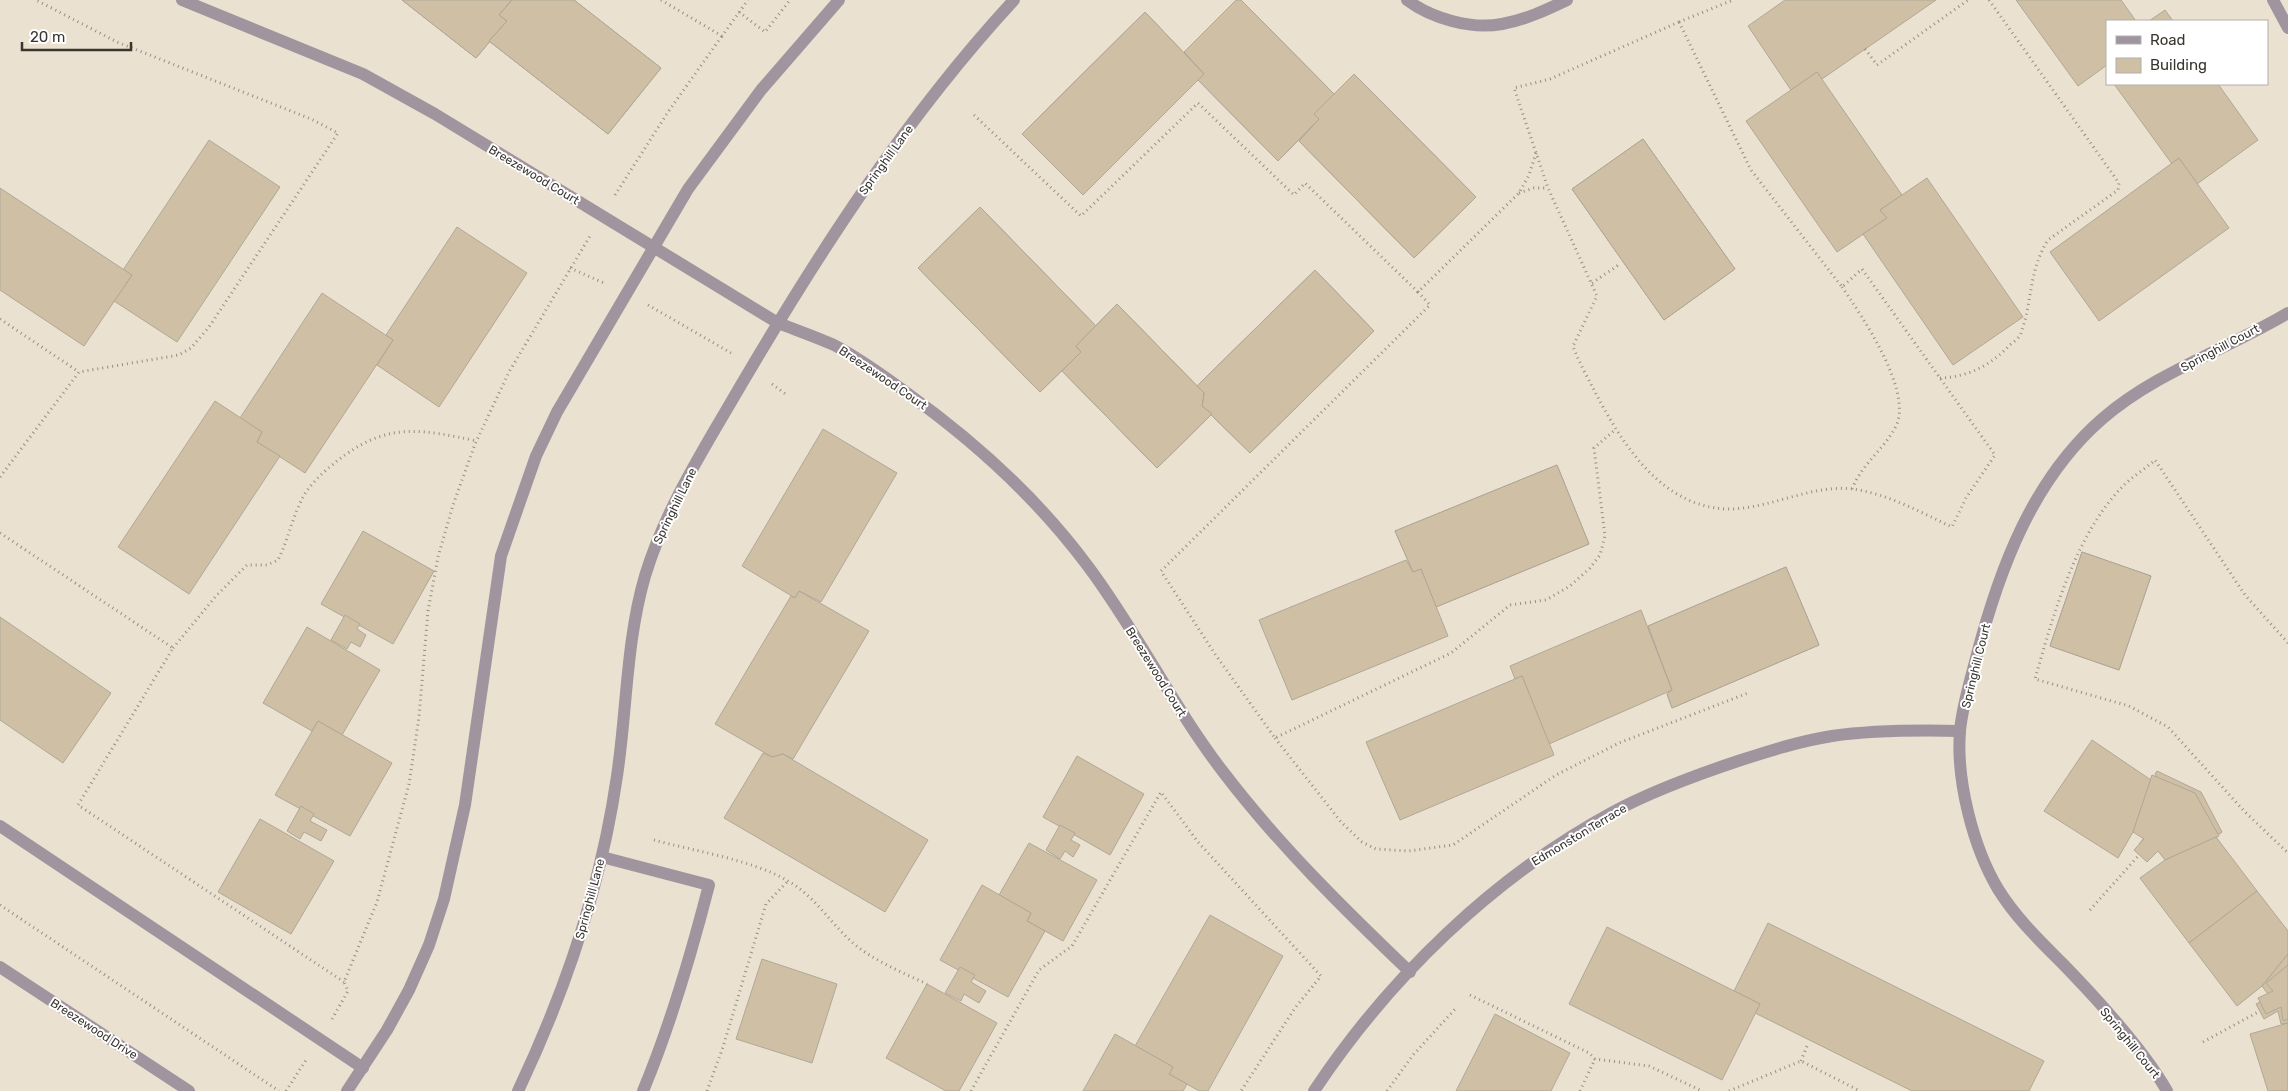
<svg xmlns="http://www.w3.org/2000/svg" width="2288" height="1091" font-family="Rubik,sans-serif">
  <rect width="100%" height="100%" fill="#ebe1d0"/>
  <g fill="#cfc0a5" stroke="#b0a797">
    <path d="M402,0H512L499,15L507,21L476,58Z"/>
    <path d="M402,0H512L499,15L507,21L476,58Z"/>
    <path d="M512,0H574L661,68L608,134L489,41L507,21L499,15Z"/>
    <path d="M512,0H574L661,68L608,134L489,41L507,21L499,15Z"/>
    <path d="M1236,0H1241L1334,94L1314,114L1319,119L1278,161L1198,80L1204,74L1184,52Z"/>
    <path d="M1236,0H1241L1334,94L1314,114L1319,119L1278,161L1198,80L1204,74L1184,52Z"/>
    <path d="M1785,0H1936L1822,79L1817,72L1791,90L1748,26Z"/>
    <path d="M2016,0H2121L2136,21H2107V65L2078,86Z"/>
    <path d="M2165,10L2173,21H2149Z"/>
    <path d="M1145,12L1204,74L1083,195L1022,134Z"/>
    <path d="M1145,12L1204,74L1083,195L1022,134Z"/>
    <path d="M1817,72L1902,195L1880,210L1887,218L1837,252L1746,121Z"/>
    <path d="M1354,74L1476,197L1414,258L1299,141L1319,119L1314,114Z"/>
    <path d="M1354,74L1476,197L1414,258L1299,141L1319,119L1314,114Z"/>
    <path d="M2114,84H2218L2258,140L2197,184L2179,158L2172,164Z"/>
    <path d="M1643,139L1735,269L1664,320L1572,189Z"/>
    <path d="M1643,139L1735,269L1664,320L1572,189Z"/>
    <path d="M209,140L280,187L177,342L114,301L132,275L123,270Z"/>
    <path d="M2179,158L2229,228L2099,321L2050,252Z"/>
    <path d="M1927,178L2023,317L1953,365L1863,234L1887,218L1880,210Z"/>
    <path d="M0,188L132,275L84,346L0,290Z"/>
    <path d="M980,207L1096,326L1076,346L1081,352L1040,392L918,268Z"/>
    <path d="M980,207L1096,326L1076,346L1081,352L1040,392L918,268Z"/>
    <path d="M457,227L527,273L439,407L377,365L393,340L386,335Z"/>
    <path d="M1315,270L1374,331L1250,453L1202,406L1204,393L1197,386Z"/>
    <path d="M1315,270L1374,331L1250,453L1202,406L1204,393L1197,386Z"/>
    <path d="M322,293L393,340L305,473L257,442L262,432L240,418Z"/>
    <path d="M1117,304L1204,393L1202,406L1212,414L1157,468L1062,371L1081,352L1076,346Z"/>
    <path d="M1117,304L1204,393L1202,406L1212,414L1157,468L1062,371L1081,352L1076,346Z"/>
    <path d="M215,401L262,432L257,442L280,456L189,594L118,547Z"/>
    <path d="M823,429L897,473L821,602L799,591L795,598L742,566Z"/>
    <path d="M1557,465L1589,544L1436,607L1421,569L1413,572L1395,531Z"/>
    <path d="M1557,465L1589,544L1436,607L1421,569L1413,572L1395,531Z"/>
    <path d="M363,531L434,571L393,644L321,604Z"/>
    <path d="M2082,552L2151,576L2119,670L2050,646Z"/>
    <path d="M2082,552L2151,576L2119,670L2050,646Z"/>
    <path d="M1406,560L1413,572L1421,569L1448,636L1292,700L1259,620Z"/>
    <path d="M1786,567L1819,645L1672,708L1667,694L1672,690L1648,626Z"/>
    <path d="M1786,567L1819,645L1672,708L1667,694L1672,690L1648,626Z"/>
    <path d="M799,591L869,631L793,759L783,754L772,757L715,724L791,596L795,598Z"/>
    <path d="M1641,610L1672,690L1549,744L1522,676L1515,679L1510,666Z"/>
    <path d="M345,615L360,624L357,629L366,635L360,647L351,642L347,649L331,640Z"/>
    <path d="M0,617L111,693L63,763L0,720Z"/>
    <path d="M307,627L380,670L342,735L318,721L312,731L263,703Z"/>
    <path d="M1522,676L1554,755L1400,820L1366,742Z"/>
    <path d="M318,721L392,763L350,836L275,795Z"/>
    <path d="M2092,740L2151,780L2133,832L2118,858L2044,811Z"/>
    <path d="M763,753L772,757L783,754L928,840L885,912L724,818Z"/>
    <path d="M1077,756L1144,794L1110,855L1043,817Z"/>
    <path d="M2157,771L2201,792L2222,832L2220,834L2202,829L2168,856L2163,844L2152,855L2139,844L2149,832L2139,828L2163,789L2155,774Z"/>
    <path d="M2152,775L2195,793L2219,836L2165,860L2158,851L2147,862L2134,850L2144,839L2133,832Z"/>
    <path d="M301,806L314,814L310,821L327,830L321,841L304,832L300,839L287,831Z"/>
    <path d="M260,819L334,861L291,934L218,892Z"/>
    <path d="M1060,825L1075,833L1071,840L1080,845L1073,857L1065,851L1060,859L1046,850Z"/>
    <path d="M2216,837L2257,891L2189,943L2140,878L2165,860Z"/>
    <path d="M1029,843L1097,880L1063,941L1027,921L1031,913L999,895Z"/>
    <path d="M982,885L1031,913L1027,921L1045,931L1008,997L940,960Z"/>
    <path d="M2257,891L2288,931V954L2262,986L2237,1006L2189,943Z"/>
    <path d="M1210,915L1283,956L1208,1091H1199L1169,1074L1173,1067L1135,1046Z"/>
    <path d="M1768,923L2044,1061L2029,1091H1912L1755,1013L1760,1004L1734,991Z"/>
    <path d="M1607,927L1760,1004L1722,1080L1569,1004Z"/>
    <path d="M2288,954V1023L2281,1024L2278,1011L2264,1019L2256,1004L2270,997L2262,986Z"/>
    <path d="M762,959L837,984L812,1063L736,1039Z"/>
    <path d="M2288,965V1019L2283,1021L2281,1007L2266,1014L2258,998L2273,991L2266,983Z"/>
    <path d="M960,967L975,975L971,982L986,991L979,1003L964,994L961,1001L945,993Z"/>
    <path d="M927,984L997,1023L959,1091H946L886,1058Z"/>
    <path d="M1495,1014L1570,1053L1551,1091H1456Z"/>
    <path d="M2288,1023V1091H2268L2250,1034Z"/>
    <path d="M1115,1034L1173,1067L1169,1074L1187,1084L1183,1091H1083Z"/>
  </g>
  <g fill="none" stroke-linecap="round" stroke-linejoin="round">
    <g stroke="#978f83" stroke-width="3" stroke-dasharray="1 4" stroke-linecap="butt">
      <path d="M661,0L722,36L748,0"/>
      <path d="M739,12L765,32L790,0"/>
      <path d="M1679,22L1751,170L1842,287L1862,269L1995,455L1966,498L1952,527C1920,512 1888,494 1853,489C1810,484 1769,510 1726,509C1660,506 1621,442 1594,390C1587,376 1578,361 1573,346L1597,296L1548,188L1514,88L1550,79Z"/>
      <path d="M1679,22L1733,0"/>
      <path d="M1865,49L1877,65L1968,0"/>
      <path d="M974,115L1081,216L1198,103L1294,195L1305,183L1418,292"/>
      <path d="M1536,153L1529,175L1519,193L1418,292L1430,305L1161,571L1215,654L1275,738L1451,653L1510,605L1546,600L1570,586L1590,568L1600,555L1605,536L1594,448L1615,430"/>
      <path d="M1519,193L1534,188H1548"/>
      <path d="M615,195L668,112L722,36"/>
      <path d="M570,268L604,283"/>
      <path d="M1592,283L1620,264"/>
      <path d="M1842,287C1862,316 1913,391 1896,426C1884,450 1863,462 1852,489"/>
      <path d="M648,305L731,353"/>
      <path d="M0,319L79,372"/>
      <path d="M1940,378C1969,377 1991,365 2011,344C2015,341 2020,337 2021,333C2033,300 2028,272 2048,240L2118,190L2119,183L1989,0"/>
      <path d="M772,384L787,395"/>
      <path d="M0,477L79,372L179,355L191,348L209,327L338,133L311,119L117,42L36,0"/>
      <path d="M0,533L173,648L78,805L344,982"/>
      <path d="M2288,643L2245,595L2155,460C2145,469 2132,477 2123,486C2075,535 2053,616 2035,679L2129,706L2168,727L2244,811L2288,853"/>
      <path d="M173,648L216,596L247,565H267L278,560C289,538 293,513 306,492C316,478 331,465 345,455C391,422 424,430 477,441"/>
      <path d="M1275,738L1341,822L1362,842L1376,849L1408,851L1453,845L1556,775L1619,743L1748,693"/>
      <path d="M654,840C694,851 753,860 788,881C816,897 830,923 854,944C875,961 903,973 927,984"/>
      <path d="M0,905L279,1091"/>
      <path d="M2090,910L2139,855"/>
      <path d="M1470,995L1589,1053L1595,1059L1649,1066L1702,1091"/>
      <path d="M332,1019L348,991L344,982L377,902L409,784L419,717L428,611L438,557L453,505L475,444L509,372L590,236"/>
      <path d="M2203,1042L2260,1011"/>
      <path d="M1801,1061L1807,1046"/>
      <path d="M286,1091L306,1060"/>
      <path d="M707,1091L723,1047L766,904L788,881"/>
      <path d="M971,1091L1039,970L1072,946L1161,792L1198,842L1321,976L1295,1008L1241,1091"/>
      <path d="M1387,1091L1413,1055L1457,1007"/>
      <path d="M1580,1091L1595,1059"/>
      <path d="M1729,1091L1801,1061L1860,1091"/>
    </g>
    <g stroke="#a0959f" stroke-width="12">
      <path d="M182,0L363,74L435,114L778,323C796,330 816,337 834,345C859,358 884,376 907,393C974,441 1037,498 1087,565C1137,631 1173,707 1224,773C1279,845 1344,909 1410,972"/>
      <path d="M1407,0C1431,18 1471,30 1502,24C1525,20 1546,10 1567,0"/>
      <path d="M2273,0L2288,28"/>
      <path d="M0,826L363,1068"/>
      <path d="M602,857L709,885C691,955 671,1024 643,1091"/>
      <path d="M0,967L189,1091"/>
      <path d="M347,1091L387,1030L409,990L429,945L444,899L465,805L501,556L536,456L557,412L688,189L761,90L839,0"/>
      <path d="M518,1091C566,990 601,887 617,776C627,710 626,641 645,576C666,507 705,447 741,385C821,249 907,116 1014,0"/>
      <path d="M1314,1091C1389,978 1493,877 1613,812C1652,791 1696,775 1738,761C1769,751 1800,741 1832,736C1875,730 1917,730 1960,731"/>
      <path d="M2167,1091C2144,1050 2096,998 2063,964C2039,940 2016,918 1998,889C1973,847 1956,780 1960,731C1962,707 1970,682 1976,658C1999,570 2032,480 2102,419C2156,372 2228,349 2288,313"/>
    </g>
  </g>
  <g text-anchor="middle" stroke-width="4" stroke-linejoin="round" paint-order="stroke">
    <g font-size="12" fill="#3a362f" stroke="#fff">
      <text transform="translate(886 160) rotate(-54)" y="4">Springhill Lane</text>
      <text transform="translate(534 175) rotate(31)" y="4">Breezewood Court</text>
      <text transform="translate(2220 348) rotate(-28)" y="4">Springhill Court</text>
      <text transform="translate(883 378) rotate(34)" y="4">Breezewood Court</text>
      <text transform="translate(675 506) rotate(-64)" y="4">Springhill Lane</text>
      <text transform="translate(1976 666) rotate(-76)" y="4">Springhill Court</text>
      <text transform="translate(1156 672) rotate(58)" y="4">Breezewood Court</text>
      <text transform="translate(1579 835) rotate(-31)" y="4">Edmonston Terrace</text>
      <text transform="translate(590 899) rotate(-75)" y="4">Springhill Lane</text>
      <text transform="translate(94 1029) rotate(33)" y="4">Breezewood Drive</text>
      <text transform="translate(2130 1043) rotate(51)" y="4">Springhill Court</text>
    </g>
  </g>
  <rect x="2106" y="20" width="162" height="65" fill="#ffffff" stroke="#b0afac"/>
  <rect x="2116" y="36" width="25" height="8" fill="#a0959f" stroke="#b0afac"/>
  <text x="2150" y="45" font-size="15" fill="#3a362f">Road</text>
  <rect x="2116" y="58" width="25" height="15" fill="#cfc0a5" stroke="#b0afac"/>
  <text x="2150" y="70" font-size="15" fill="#3a362f">Building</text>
  <path d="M22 42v8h109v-8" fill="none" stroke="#3a362f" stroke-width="2.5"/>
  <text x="30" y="42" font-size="15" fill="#3a362f" stroke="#ffffff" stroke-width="4" paint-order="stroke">20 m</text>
</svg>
